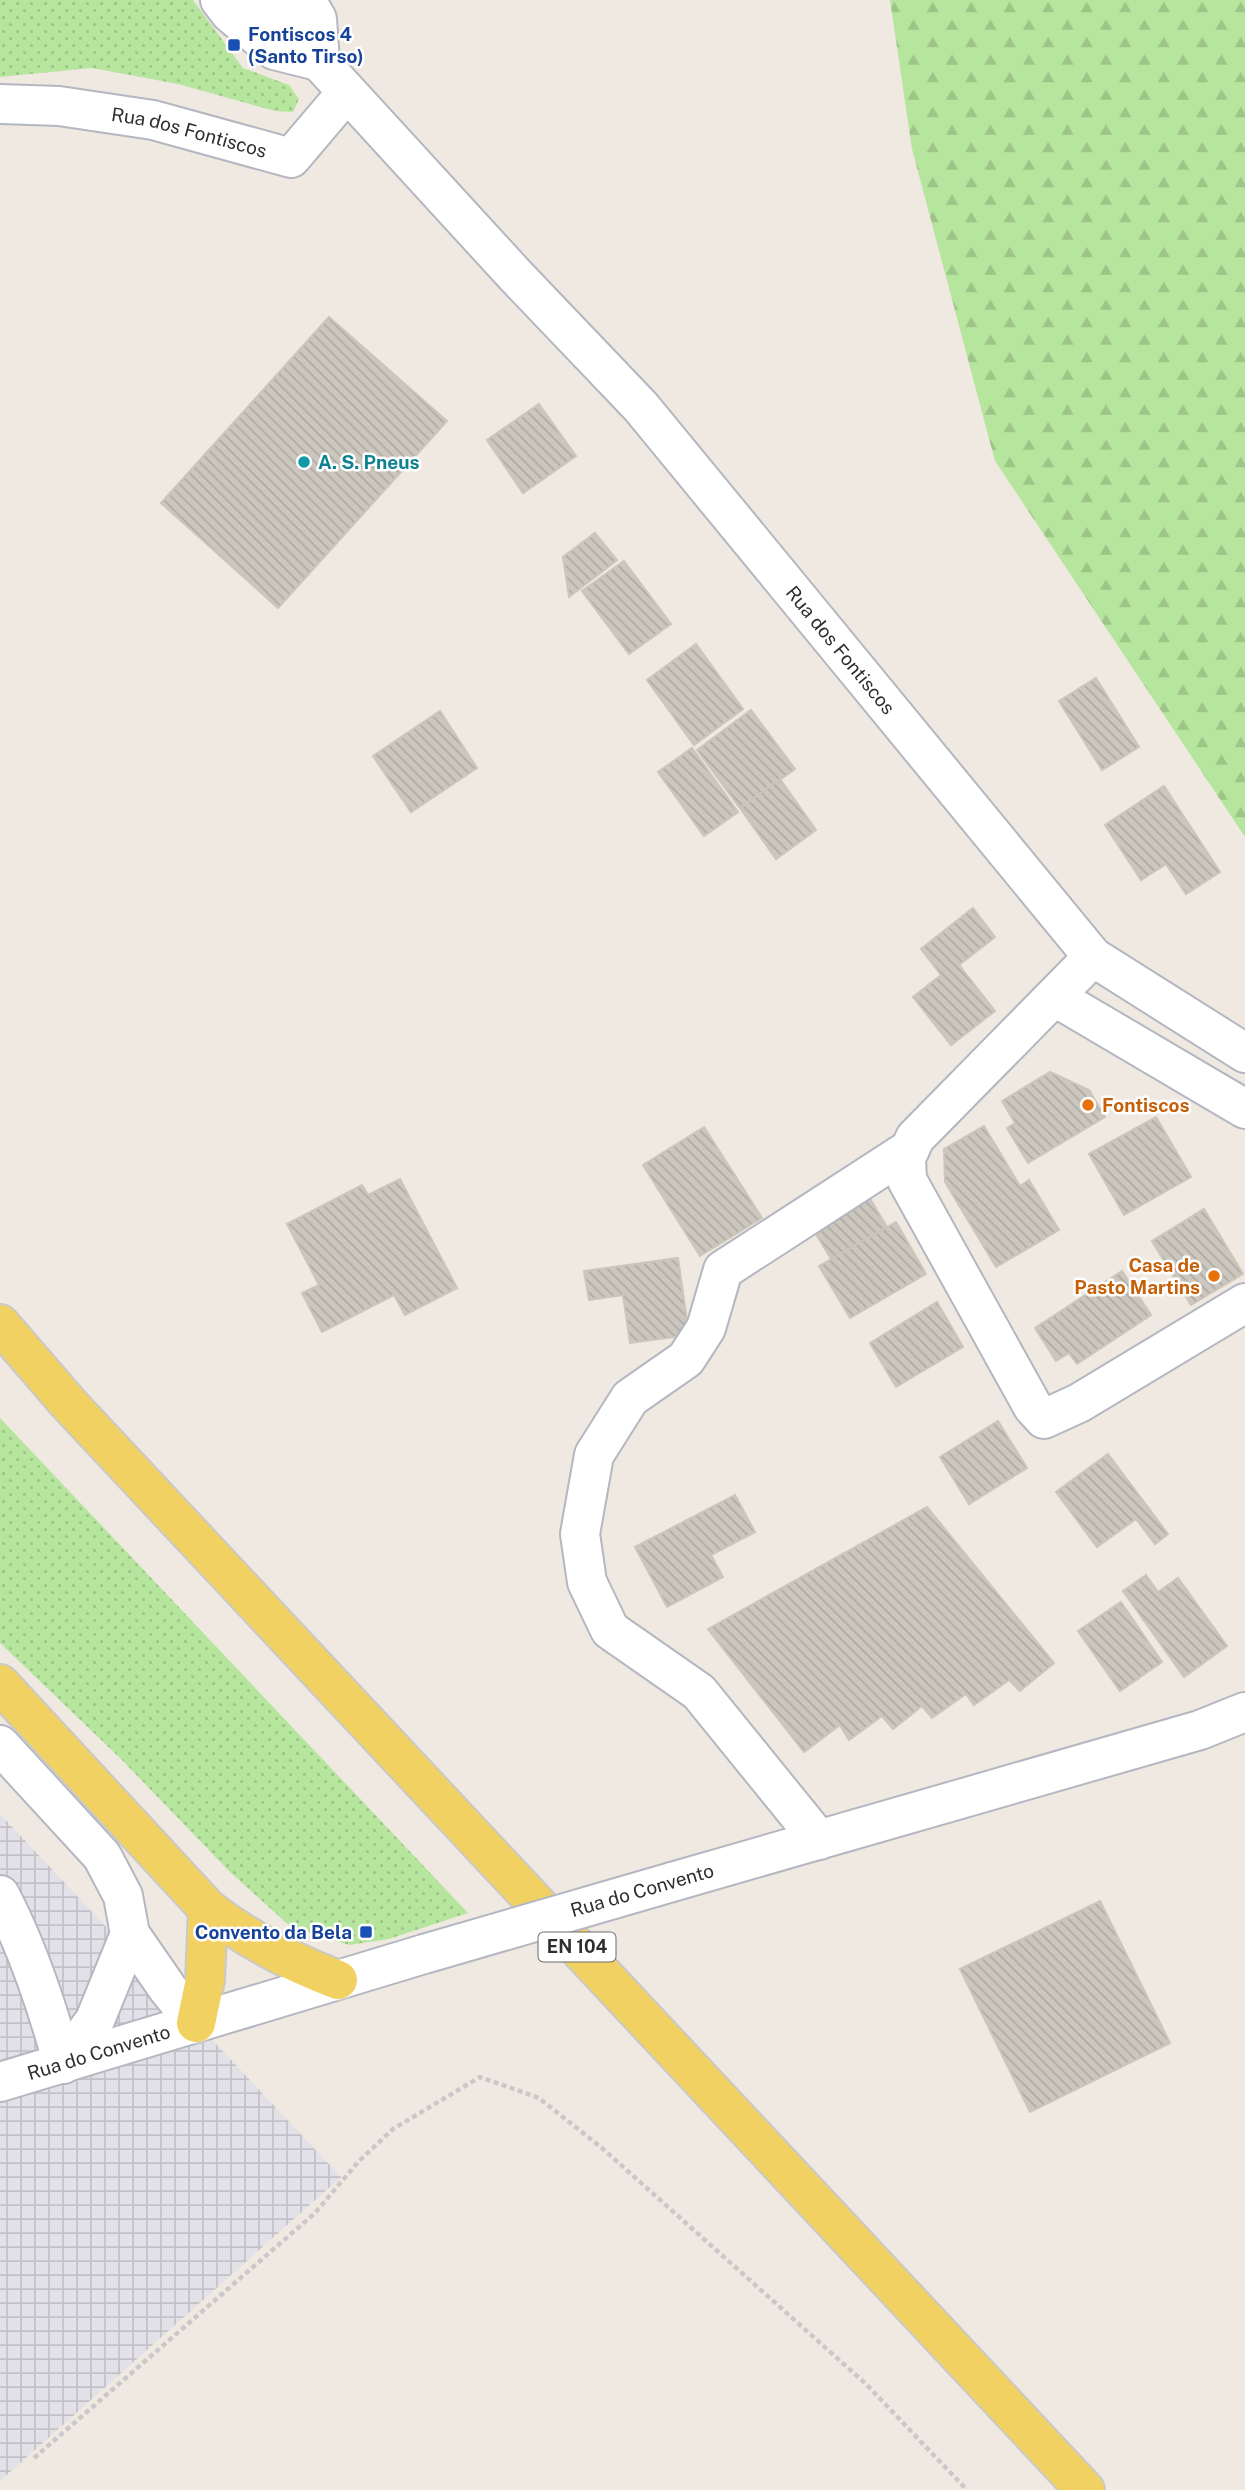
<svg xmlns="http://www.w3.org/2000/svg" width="1245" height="2490" font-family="'Public Sans',sans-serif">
  <defs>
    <pattern id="industrial-grid" width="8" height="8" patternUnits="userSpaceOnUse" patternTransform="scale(1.75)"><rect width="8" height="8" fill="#e3e1e8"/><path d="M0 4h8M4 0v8" fill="none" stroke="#c3c1c7"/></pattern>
    <pattern id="grass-dots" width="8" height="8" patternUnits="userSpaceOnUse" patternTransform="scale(1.75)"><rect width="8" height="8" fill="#b6e59e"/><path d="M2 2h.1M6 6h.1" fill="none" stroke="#9dc588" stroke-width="1.8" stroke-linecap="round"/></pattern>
    <pattern id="forest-firs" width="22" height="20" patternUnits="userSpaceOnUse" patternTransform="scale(1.75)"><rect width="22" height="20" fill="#b6e59e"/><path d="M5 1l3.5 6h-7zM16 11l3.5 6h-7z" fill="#9dc588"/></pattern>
    <pattern id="building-back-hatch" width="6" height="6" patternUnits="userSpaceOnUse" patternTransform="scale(1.75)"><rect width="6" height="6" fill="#cbc7bf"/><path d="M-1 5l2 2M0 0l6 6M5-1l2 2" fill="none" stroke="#afaba4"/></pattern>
  </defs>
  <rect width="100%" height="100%" fill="#efe9e1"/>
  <path fill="url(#industrial-grid)" d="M0,1814L341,2177L0,2481Z"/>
  <g fill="url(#grass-dots)">
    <path d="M0,0H193L243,68L289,85L299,99L293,112L275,111L178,84L92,68L0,77Z"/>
    <path d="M0,1418L468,1913L389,1939L349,1945L291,1927L230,1872L121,1759L0,1643Z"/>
  </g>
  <path fill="url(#forest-firs)" d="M890,0H1245V837L995,461L912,149Z"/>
  <g fill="url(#building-back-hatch)" stroke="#cbc5ba" stroke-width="2">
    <path d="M329,317L447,421L278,608L161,503Z"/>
    <path d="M539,404L576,456L523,493L487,440Z"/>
    <path d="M595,533L617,560L569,597L563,557Z"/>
    <path d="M624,561L671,624L629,654L582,591Z"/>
    <path d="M696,644L743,709L694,745L647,680Z"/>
    <path d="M1096,678L1139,747L1102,770L1059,701Z"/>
    <path d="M751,710L795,769L740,808L697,750Z"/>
    <path d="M440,711L477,768L411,812L373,756Z"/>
    <path d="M692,748L738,812L704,836L658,772Z"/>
    <path d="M780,779L816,830L776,859L740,808Z"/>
    <path d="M1164,786L1220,872L1186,894L1166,864L1141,880L1105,825Z"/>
    <path d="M973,908L995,937L959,965L995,1011L951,1045L913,997L941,975L921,949Z"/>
    <path d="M1050,1072L1089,1090L1105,1117L1028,1163L1007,1128L1015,1123L1002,1101Z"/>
    <path d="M1156,1117L1191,1177L1124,1215L1089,1154Z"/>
    <path d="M984,1126L1020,1186L1029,1180L1059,1230L996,1267L945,1182L944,1149Z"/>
    <path d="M704,1127L762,1218L700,1256L643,1165Z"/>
    <path d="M400,1179L457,1288L405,1315L394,1295L322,1332L302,1293L319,1285L287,1224L362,1185L368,1195Z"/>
    <path d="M869,1197L887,1227L831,1259L813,1229Z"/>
    <path d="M1204,1209L1243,1274L1191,1305L1152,1241Z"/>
    <path d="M896,1222L926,1274L850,1318L819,1266Z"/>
    <path d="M678,1258L689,1335L630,1343L623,1295L589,1300L584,1271Z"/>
    <path d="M1122,1271L1151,1315L1077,1364L1069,1353L1056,1361L1035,1328Z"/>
    <path d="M937,1302L963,1347L896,1387L870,1343Z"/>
    <path d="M998,1421L1027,1468L969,1504L940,1457Z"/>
    <path d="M1108,1454L1168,1534L1155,1544L1136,1519L1097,1547L1056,1492Z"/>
    <path d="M735,1495L755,1532L711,1555L723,1577L667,1607L635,1547Z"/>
    <path d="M927,1507L1054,1663L1020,1691L1009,1680L974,1705L966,1694L932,1718L922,1706L893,1729L882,1716L849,1740L840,1725L804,1752L708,1629Z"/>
    <path d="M1146,1575L1158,1592L1178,1578L1227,1646L1184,1677L1123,1591Z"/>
    <path d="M1121,1602L1162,1662L1120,1691L1078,1631Z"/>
    <path d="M1100,1901L1170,2043L1030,2112L960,1969Z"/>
  </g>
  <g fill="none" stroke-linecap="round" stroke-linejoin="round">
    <g stroke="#b4b7c1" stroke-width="42">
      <g id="minor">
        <path d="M220,0L230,13L274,50L318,61"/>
        <path id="s1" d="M263,0L515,275L641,407L1093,957L1245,1053"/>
        <path d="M306,0L317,19L320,62"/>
        <path id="s2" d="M0,104L59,106L153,120L291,158L347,92"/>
        <path d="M1093,957L915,1138L906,1158L907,1180L1033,1407L1044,1419L1079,1403L1245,1303"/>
        <path d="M1055,997L1245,1109"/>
        <path d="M0,1745L102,1856L123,1896L130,1934L168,1989L196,2023"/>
        <path d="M819,1840L699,1692L610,1630L587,1582L580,1534L594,1455L630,1398L686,1359L706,1328L723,1270L910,1149"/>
        <path d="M672,1882L1200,1730L1245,1712"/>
        <path d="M0,1895C28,1948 47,2006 63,2064"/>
        <path d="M63,2064L95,2020L130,1934"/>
        <path id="s3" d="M0,2082L424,1954"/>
      </g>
    </g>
    <g stroke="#c9c9c9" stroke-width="42">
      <g id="major">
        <path d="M0,1324L69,1404L1085,2490"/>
        <path d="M0,1684L208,1909C248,1940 291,1962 338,1980"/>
        <path d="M196,2023L205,1980L208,1909"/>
      </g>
    </g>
    <path stroke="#c9c9c9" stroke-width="4.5" stroke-dasharray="5 3.5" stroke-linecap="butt" d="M34,2458L315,2213L359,2161L393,2129L480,2077L539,2098L602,2148L866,2384L967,2490"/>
    <use href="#minor" stroke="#fff" stroke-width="38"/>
    <use href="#major" stroke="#f2d163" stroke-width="38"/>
    <g stroke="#b4b7c1" stroke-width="42" stroke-linecap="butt">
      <path id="minor-bridge" d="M424,1954L672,1882"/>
    </g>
    <use href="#minor-bridge" stroke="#fff" stroke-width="38"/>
  </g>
  <g fill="#1a4fb4" stroke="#fff" stroke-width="2.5">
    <rect x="227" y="38" width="14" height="14" rx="3.5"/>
    <rect x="359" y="1925" width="14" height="14" rx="3.5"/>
  </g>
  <circle fill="#0f9aa8" stroke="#fff" stroke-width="2.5" cx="304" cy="462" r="7"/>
  <g fill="#e8710a" stroke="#fff" stroke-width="2.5">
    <circle cx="1088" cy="1105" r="7"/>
    <circle cx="1214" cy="1276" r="7"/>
  </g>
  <g text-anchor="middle" stroke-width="5" stroke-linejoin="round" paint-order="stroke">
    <rect fill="#fff" stroke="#6d6d6d" stroke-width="2" x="538.5" y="1932.5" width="77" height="29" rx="5"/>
    <g font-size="18" font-weight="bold" fill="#2e2e2e">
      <text x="577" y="1953">EN 104</text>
    </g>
    <g font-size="19" font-weight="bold" fill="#164399" stroke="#fff" text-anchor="start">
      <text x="248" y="41">Fontiscos 4<tspan x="248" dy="22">(Santo Tirso)</tspan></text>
      <text x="352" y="1939" text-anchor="end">Convento da Bela</text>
    </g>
    <g font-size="19" fill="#2e2e2e" stroke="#fff">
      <text dy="7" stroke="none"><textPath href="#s2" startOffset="192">Rua dos Fontiscos</textPath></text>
      <text dy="7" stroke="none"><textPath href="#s1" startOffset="870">Rua dos Fontiscos</textPath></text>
      <text transform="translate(642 1890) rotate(-16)" y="7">Rua do Convento</text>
      <text dy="7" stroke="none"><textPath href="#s3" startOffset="103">Rua do Convento</textPath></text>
    </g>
    <g font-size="19" font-weight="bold" fill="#0d838f" stroke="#fff" text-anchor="start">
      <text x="318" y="469">A. S. Pneus</text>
    </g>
    <g font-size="19" font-weight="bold" fill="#c56008" stroke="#fff" text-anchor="start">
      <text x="1102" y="1112">Fontiscos</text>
      <text x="1200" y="1272" text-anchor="end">Casa de<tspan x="1200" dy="22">Pasto Martins</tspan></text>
    </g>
  </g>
</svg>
